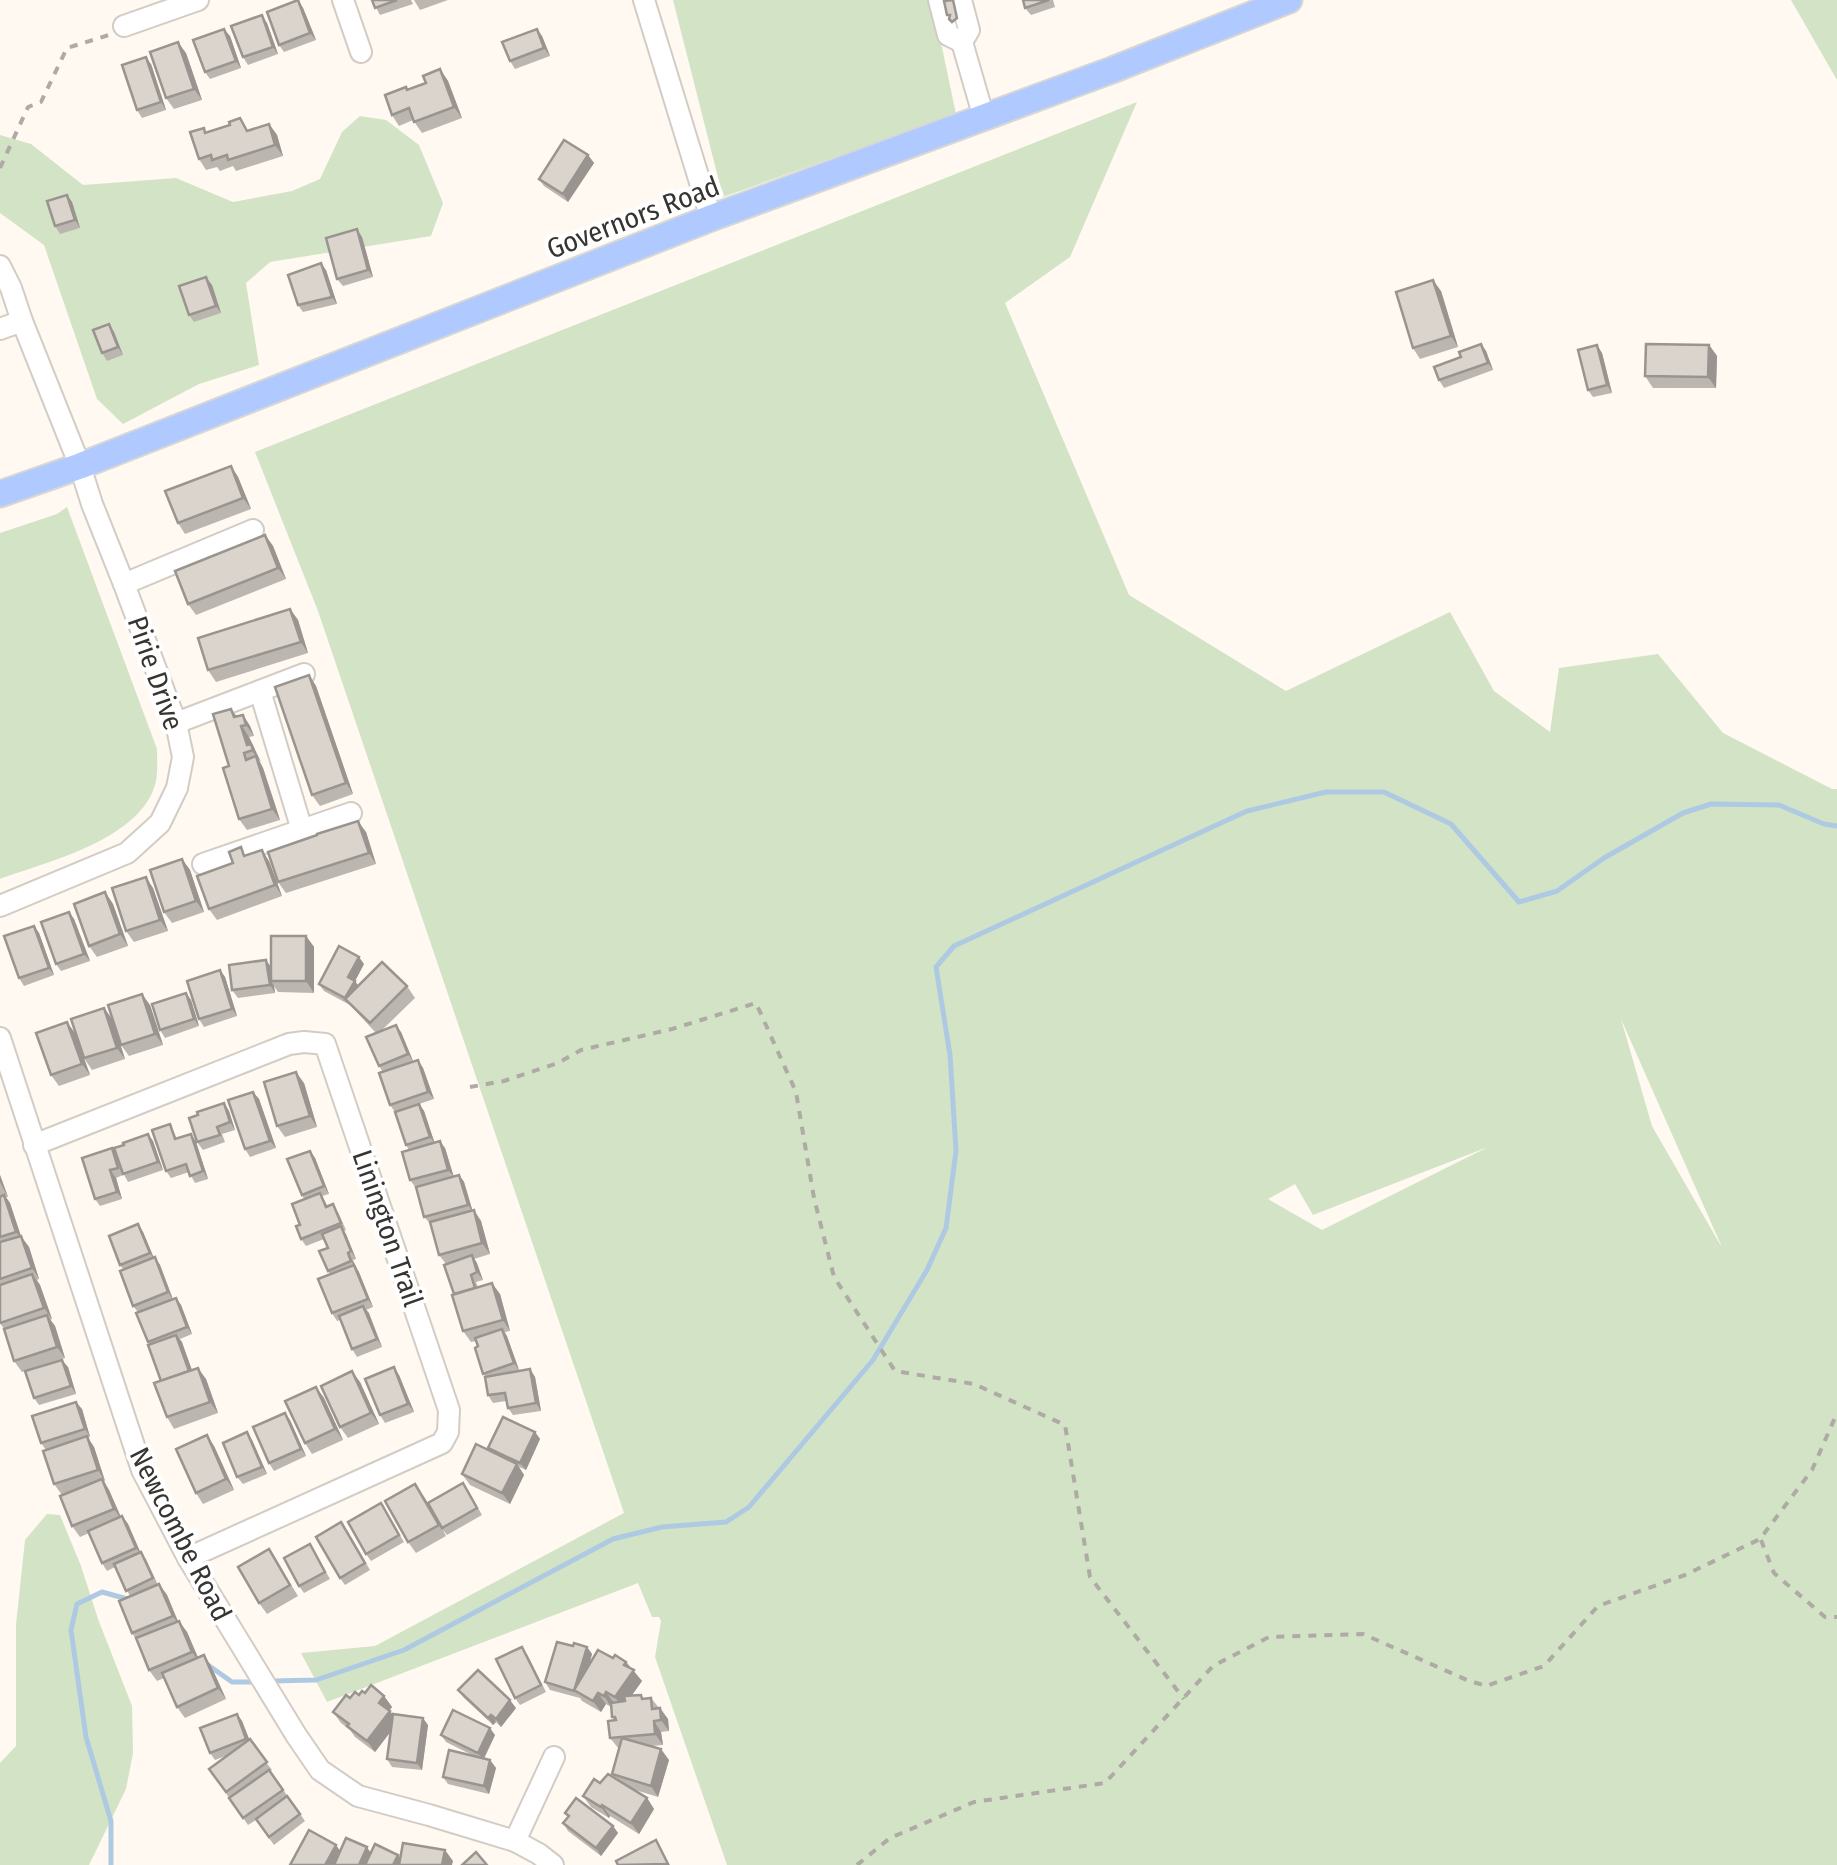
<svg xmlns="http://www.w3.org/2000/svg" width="1837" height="1865" font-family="'Fira Sans Condensed',sans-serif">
  <rect width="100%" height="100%" fill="#fff9f1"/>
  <g fill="#d3e3c6" fill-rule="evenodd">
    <path d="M673,0H932L956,114L723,197Z"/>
    <path d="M1791,0H1837V80Z"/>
    <path d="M1137,102L1070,257L1005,303L1129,595L1286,691L1450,612L1494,691L1550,732L1559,668L1658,654L1723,733L1832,789H1837V1865H727L655,1657L661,1621L659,1617H652L638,1583L327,1702L301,1653L375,1646L624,1513L318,611L255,452ZM1621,1019L1721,1245V1246L1652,1126ZM1488,1147L1322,1230L1268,1199L1295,1184L1313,1215Z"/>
    <path d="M360,116L386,120L419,145L443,203L431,236L270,262L246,283L259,365L199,384L123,424L97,399L44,245L0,213V135L31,144L83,185L176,178L233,202L292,191L320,179L342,132Z"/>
    <path d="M67,507L157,749C157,759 158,771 156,781C143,839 49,861 0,879V533L57,514Z"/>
    <path d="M47,1514L60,1515L81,1566L98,1619L132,1706L133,1753L126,1789L89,1865H0V1763L16,1746V1625L25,1540Z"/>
  </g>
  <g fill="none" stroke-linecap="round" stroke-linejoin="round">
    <g stroke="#aecae3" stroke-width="5">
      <path d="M208,1665L232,1682H256"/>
      <path d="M272,1681L316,1680L404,1650L613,1539L662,1527L726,1522L749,1507L873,1360L927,1270L946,1228L956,1151L950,1055L936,967L954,946L1247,811L1326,792H1384L1451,824L1519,902L1557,891L1604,858L1683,813L1711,804L1779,805L1824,824L1837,826"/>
      <path d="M111,1865V1821L86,1737L71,1630L77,1604L102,1592L131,1600"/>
    </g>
    <g stroke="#d2ccc5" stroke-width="24">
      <g id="minor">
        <path d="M343,0L361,52"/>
        <path d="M644,0L711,218"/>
        <path d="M939,0L948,35L962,42"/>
        <path d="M961,0L969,30L962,42"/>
        <path d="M124,26L198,0"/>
        <path d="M962,42L984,118"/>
        <path d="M0,266L11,288L22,321L80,466L92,504L124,584L176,723L183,757L177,788L160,823L127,853L0,906"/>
        <path d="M0,329L22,321"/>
        <path d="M124,584L253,530"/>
        <path d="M260,691L302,830"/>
        <path d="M176,723L304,674"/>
        <path d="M203,864L351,813"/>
        <path d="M0,1038L142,1470L188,1558L296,1735L320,1770L358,1796L429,1815L515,1841L539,1854L553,1865"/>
        <path d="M34,1145L289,1044L304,1042L325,1044L449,1410L448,1432L442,1443L188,1558"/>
        <path d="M515,1841L554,1757"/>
      </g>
    </g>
    <g stroke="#d7d7d6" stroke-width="29">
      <path id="major" d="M0,494L80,466L711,218L1112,70L1289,0"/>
    </g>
    <g stroke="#aeaaa4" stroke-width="4" stroke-dasharray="8 8" stroke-linecap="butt">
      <path d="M0,168L28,107L41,102L67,48L109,35"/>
      <path d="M470,1087L504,1081L558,1063L581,1050L672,1029L756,1003L796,1092L814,1198L834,1277L895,1371L974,1384L1065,1425L1090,1577L1184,1699"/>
      <path d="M1761,1540L1774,1573L1825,1617H1837"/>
      <path d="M857,1865L890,1838L974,1802L1105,1783L1213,1666L1269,1637L1363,1634L1467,1680L1486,1686L1544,1666L1598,1606L1685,1575L1760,1539L1812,1470L1837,1413"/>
    </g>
    <use href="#minor" stroke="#fff" stroke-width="20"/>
    <use href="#major" stroke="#b0c9fe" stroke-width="25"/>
  </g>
  <g fill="#bbb6af">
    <path d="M298,0L303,8L316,40L284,52L279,45Z"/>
    <path d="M372,0H411L413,4L380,15Z"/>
    <path d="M414,0H448L420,10Z"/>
    <path d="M1023,0H1053L1055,7L1031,15L1025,8Z"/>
    <path d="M267,23L278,54L248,65L243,57Z"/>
    <path d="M230,36L241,68L210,79L205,72Z"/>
    <path d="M542,36L550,56L515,69L510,61Z"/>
    <path d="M186,53L202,100L174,109L166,98Z"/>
    <path d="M151,64L166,110L142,118L137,110Z"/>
    <path d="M440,69L448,81L462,118L422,133L413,120L399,126L392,115L407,89L426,83Z"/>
    <path d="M269,124L277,135L283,156L236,171L233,166L220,171L217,167L206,170L199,159L204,128L207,133L249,130Z"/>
    <path d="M588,155L594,163L568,202L544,186L539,179Z"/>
    <path d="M67,195L72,202L80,228L60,234L55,226Z"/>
    <path d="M362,237L373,277L343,286L337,279Z"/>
    <path d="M326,270L337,304L303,312L298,305Z"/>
    <path d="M212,285L221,313L194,322L189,315Z"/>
    <path d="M1441,291L1458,347L1420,359L1413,348Z"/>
    <path d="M109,324L114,332L123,355L107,361L102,353Z"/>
    <path d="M1481,344L1486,351L1493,370L1444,388L1439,380L1461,357Z"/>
    <path d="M1709,345L1717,356L1716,388H1653L1645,376Z"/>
    <path d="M1602,353L1612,393L1593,397L1588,390Z"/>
    <path d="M231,466L238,477L251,509L185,534L178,523Z"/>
    <path d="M265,535L273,546L286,579L196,615L188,604Z"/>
    <path d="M290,609L298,620L308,653L216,682L208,670Z"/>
    <path d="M309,675L316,686L353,794L320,806L312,795Z"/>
    <path d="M231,709L237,716L243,715L250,726L254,736L249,737L263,768L280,820L247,830L239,819Z"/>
    <path d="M366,832L376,864L286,893L278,882Z"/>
    <path d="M182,859L190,870L204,912L172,923L164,912Z"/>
    <path d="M269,861L282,896L217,920L209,909L233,863Z"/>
    <path d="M153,888L168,931L134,942L126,931Z"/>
    <path d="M105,892L113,904L128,946L97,957L89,946Z"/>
    <path d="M69,912L74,919L90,961L61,971L56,964Z"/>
    <path d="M34,926L39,933L54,975L24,986L19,978Z"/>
    <path d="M306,936L314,947V993L278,992L274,986L275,993L238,998L232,990L271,966Z"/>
    <path d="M364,964L355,981L358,986H407L415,998L382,1030L401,1032L413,1061L405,1065L418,1060L423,1068L434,1099L419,1104L424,1111L434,1142L445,1148L453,1176L459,1175L464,1182L472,1210L481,1221L490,1254L474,1259L483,1280L476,1282L478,1287L500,1294L510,1331L505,1332L519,1370L514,1372L530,1369L535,1377L541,1411L513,1415L508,1408L506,1401L493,1403L488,1395L486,1377L483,1374L476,1341L471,1342L463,1331L446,1264L439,1255L431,1224L424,1217L416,1188L410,1180L409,1150L406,1145L395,1112L390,1105L383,1072L379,1066L376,1033L350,1005L324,991L319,984Z"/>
    <path d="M220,970L225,977L237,1016L204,1027L199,1019Z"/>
    <path d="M186,993L191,1000L199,1026L165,1038L160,1030Z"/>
    <path d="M150,1005L163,1045L129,1056L121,1045Z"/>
    <path d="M104,1008L112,1019L125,1059L92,1070L84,1058Z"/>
    <path d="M75,1033L90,1075L59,1086L51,1075Z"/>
    <path d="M304,1083L317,1127L285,1137L277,1126Z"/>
    <path d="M253,1092L259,1099L276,1148L250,1157L245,1149Z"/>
    <path d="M224,1103L229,1111L235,1130L222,1134L225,1142L203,1150L197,1142L198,1115Z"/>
    <path d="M170,1124L177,1139L191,1134L196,1142L208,1179L195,1183L189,1172L171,1178L166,1171Z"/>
    <path d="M148,1134L153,1141L163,1170L128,1182L121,1169L123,1175L116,1178L122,1199L100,1206L95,1199L112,1148L117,1155Z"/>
    <path d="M310,1151L315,1158L329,1194L322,1196L328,1207L338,1212L346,1230L344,1231L356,1259L353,1260L373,1307L366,1310L382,1347L357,1357L352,1349L340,1320L337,1321L332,1313L330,1274L328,1271V1248L324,1239L306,1246L301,1239L300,1225L304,1199L302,1195Z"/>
    <path d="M0,1175L8,1197H6L10,1203L20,1236L29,1247L39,1279L37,1280L40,1285L52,1319L50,1320L55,1326L65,1358L22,1372L14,1361L4,1329L0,1323Z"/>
    <path d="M143,1232L154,1258L160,1265L173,1299L176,1298L181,1305L192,1334L180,1339L192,1370L206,1379L218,1413L174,1429L167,1417L161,1381L138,1312L133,1306L123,1269L120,1265Z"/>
    <path d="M68,1367L76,1394L39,1405L34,1398Z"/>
    <path d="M399,1375L414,1412L385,1423L380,1415Z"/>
    <path d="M360,1382L379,1424L348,1438L340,1427Z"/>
    <path d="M316,1387L324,1398L343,1440L312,1454L305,1443Z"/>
    <path d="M82,1409L90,1437H87L94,1447L105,1481H104L109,1490L121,1517L122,1516L128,1524L140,1552L146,1559L158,1585L159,1584L167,1595L178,1621L187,1632L198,1657L204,1655L211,1666L226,1699L185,1718L177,1707L164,1678L157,1681L149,1670L137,1641L132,1633L130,1596L115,1567L107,1571L102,1563L89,1533L80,1537L72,1526L62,1495L54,1484L46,1450L41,1443Z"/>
    <path d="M290,1420L306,1456L274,1471L269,1463Z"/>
    <path d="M535,1432L540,1439L526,1470L519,1467L524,1475L510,1504L470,1485L462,1474L491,1451L488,1448Z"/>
    <path d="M252,1440L267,1474L243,1484L237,1477Z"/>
    <path d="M214,1446L234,1490L203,1504L196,1493Z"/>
    <path d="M468,1490L482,1515L447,1535L443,1530L446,1536L416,1553L408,1542L423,1495L428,1503Z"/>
    <path d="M381,1503L404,1542L371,1561L366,1554Z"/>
    <path d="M347,1530L370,1570L345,1585L340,1578Z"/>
    <path d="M310,1544L330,1579L304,1593L299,1586Z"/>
    <path d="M269,1549L298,1596L267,1614L259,1603Z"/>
    <path d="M573,1646L587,1647L592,1654L589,1665L613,1658L626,1662L642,1681L631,1696L641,1695L644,1699L651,1698L668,1719L669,1731L661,1732L663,1745L651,1746L669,1760L658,1797L632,1789L647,1798L654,1809L639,1834L610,1816L609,1818L591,1807L583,1796L600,1783L614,1778L612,1774L619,1749L610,1738L614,1720L612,1717L611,1707L606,1704L601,1712L582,1701L580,1698L550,1690L545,1682Z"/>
    <path d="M527,1654L546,1692L520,1705L515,1698Z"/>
    <path d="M458,1690L516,1708L501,1727L496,1722L493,1725L464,1698Z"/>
    <path d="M365,1693L384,1696L392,1707L389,1710L393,1715L428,1725L422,1770L392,1767L387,1759L391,1731L375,1752L355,1737L350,1730L341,1723L333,1712Z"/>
    <path d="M237,1714L242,1721L249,1740L272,1770L270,1771L305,1821L274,1845L256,1820L248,1825L209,1769L228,1755L215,1760L210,1753Z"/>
    <path d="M441,1735H495L484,1759L490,1760L496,1768L489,1794L448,1784L443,1777L476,1757L446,1742Z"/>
    <path d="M565,1813L613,1826L618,1833L601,1856L568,1831L563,1823L568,1817Z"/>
  </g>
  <g fill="#99948f">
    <path d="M298,0L303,8L316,40L310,33Z"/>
    <path d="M262,15L267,23L278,54L273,47Z"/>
    <path d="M224,29L230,36L241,68L236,61Z"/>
    <path d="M537,29L542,36L550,56L544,48Z"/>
    <path d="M178,42L186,53L202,100L194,89Z"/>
    <path d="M146,57L151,64L166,110L161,102Z"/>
    <path d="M440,69L448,81L462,118L454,107Z"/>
    <path d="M269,124L277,135L283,156L275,145Z"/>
    <path d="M588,155L594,163L568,202L563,194Z"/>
    <path d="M67,195L72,202L80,228L75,220Z"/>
    <path d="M357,229L362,237L373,277L368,270Z"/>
    <path d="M321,263L326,270L337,304L332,297Z"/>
    <path d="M206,277L212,285L221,313L216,306Z"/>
    <path d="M1433,280L1441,291L1458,347L1451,336Z"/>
    <path d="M109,324L114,332L123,355L118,347Z"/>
    <path d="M1481,344L1486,351L1493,370L1488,363Z"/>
    <path d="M1597,345L1602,353L1612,393L1607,385Z"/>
    <path d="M1709,345L1717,356L1716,388L1708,377Z"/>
    <path d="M231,466L238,477L251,509L243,498Z"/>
    <path d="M265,535L273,546L286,579L278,568Z"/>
    <path d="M290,609L298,620L308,653L301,642Z"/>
    <path d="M309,675L316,686L353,794L346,783Z"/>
    <path d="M231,709L249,737L261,762L247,745Z"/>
    <path d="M243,715L250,726L254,736L246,725Z"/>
    <path d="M256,756L263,768L280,820L272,809Z"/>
    <path d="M358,821L366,832L376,864L369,853Z"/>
    <path d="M262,850L269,861L282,896L275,885Z"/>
    <path d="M182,859L190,870L204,912L196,901Z"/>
    <path d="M146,877L153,888L168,931L160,920Z"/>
    <path d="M105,892L113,904L128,946L120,934Z"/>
    <path d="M69,912L74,919L90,961L84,954Z"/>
    <path d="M34,926L39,933L54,975L49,968Z"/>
    <path d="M306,936L314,947V993L306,981Z"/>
    <path d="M359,957L364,964L355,981L360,988L345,998L348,977Z"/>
    <path d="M266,960L271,967V981L274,986L275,993L270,985Z"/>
    <path d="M220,970L225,977L237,1016L232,1009Z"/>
    <path d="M186,993L191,1000L199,1026L194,1019Z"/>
    <path d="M142,994L150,1005L163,1045L155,1034Z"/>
    <path d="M104,1008L112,1019L125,1059L117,1048Z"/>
    <path d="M67,1022L75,1033L90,1075L82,1064Z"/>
    <path d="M396,1025L401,1032L413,1061L408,1054Z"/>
    <path d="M418,1060L423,1068L434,1099L428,1092Z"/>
    <path d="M296,1072L304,1083L317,1127L310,1116Z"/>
    <path d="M253,1092L259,1099L276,1148L270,1141Z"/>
    <path d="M224,1103L229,1111L235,1130L230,1122Z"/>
    <path d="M419,1104L424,1111L435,1144L430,1137Z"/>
    <path d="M148,1134L153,1141L163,1170L158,1162Z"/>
    <path d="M191,1134L196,1142L208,1179L203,1171Z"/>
    <path d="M440,1141L445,1148L454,1177L448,1170Z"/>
    <path d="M310,1151L315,1158L329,1194L324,1186Z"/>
    <path d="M110,1170L116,1178L122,1199L117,1192Z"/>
    <path d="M0,1175L8,1197L0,1182Z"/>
    <path d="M459,1175L464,1182L473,1212L468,1205Z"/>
    <path d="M4,1195L10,1203L22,1239L16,1232Z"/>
    <path d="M474,1210L481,1221L490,1254L482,1243Z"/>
    <path d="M138,1224L143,1232L155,1261L150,1253Z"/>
    <path d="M341,1226L346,1234L356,1259L351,1251Z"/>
    <path d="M21,1236L29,1247L39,1279L32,1268Z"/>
    <path d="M348,1253L359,1272L373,1307L368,1299Z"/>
    <path d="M472,1255L477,1263L483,1280L477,1272Z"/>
    <path d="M155,1257L160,1265L173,1300L168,1292Z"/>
    <path d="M32,1274L40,1285L52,1319L44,1308Z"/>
    <path d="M492,1283L500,1294L510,1331L503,1320Z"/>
    <path d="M176,1298L181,1305L192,1334L187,1327Z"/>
    <path d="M363,1306L369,1313L382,1347L377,1339Z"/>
    <path d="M47,1315L55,1326L65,1358L57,1347Z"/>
    <path d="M502,1329L507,1336L519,1370L514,1363Z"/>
    <path d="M176,1335L182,1342L195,1379L190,1371Z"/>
    <path d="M62,1360L68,1367L76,1394L71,1386Z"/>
    <path d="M394,1367L399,1375L414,1412L408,1404Z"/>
    <path d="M198,1368L206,1379L218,1413L210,1402Z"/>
    <path d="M530,1369L535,1377L541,1411L536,1403Z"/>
    <path d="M352,1371L360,1382L379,1424L371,1413Z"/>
    <path d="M316,1387L324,1398L343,1440L335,1429Z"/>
    <path d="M76,1402L82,1409L90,1437L85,1429Z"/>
    <path d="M285,1413L290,1420L306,1456L301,1449Z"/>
    <path d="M247,1432L252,1440L267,1474L262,1467Z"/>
    <path d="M535,1432L540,1439L526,1470L520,1463Z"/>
    <path d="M207,1435L214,1446L234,1490L226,1479Z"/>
    <path d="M87,1436L94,1447L105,1481L98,1470Z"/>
    <path d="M517,1464L524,1475L510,1504L502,1493Z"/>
    <path d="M102,1479L109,1490L122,1520L114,1509Z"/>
    <path d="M122,1516L128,1524L142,1556L136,1548Z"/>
    <path d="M159,1584L167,1595L180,1627L173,1616Z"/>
    <path d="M179,1621L187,1632L200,1663L192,1652Z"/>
    <path d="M587,1647L592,1654L581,1694L574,1690Z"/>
    <path d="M204,1655L211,1666L226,1699L218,1688Z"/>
    <path d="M626,1662L642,1681L623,1708L615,1697Z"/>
    <path d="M606,1692L614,1703L611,1707L604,1696Z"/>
    <path d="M598,1693L606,1704L601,1712L593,1701Z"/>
    <path d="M384,1696L392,1707L387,1714L379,1703Z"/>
    <path d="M510,1700L516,1708L501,1727L496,1719Z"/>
    <path d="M660,1708L668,1719L669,1731L661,1720Z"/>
    <path d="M390,1711L398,1722L375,1752L367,1741Z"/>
    <path d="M237,1714L242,1721L252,1746L246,1739Z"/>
    <path d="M491,1715L496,1722L493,1725L488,1718Z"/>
    <path d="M423,1718L428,1725L422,1770L417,1763Z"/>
    <path d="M654,1721L661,1732L663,1745L655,1734Z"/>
    <path d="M490,1728L495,1735L483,1760L478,1753Z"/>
    <path d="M661,1749L669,1760L658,1797L651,1786Z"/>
    <path d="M490,1760L496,1768L489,1794L484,1786Z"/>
    <path d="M647,1798L654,1809L639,1834L631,1823Z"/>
    <path d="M602,1805L610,1816L609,1818L601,1807Z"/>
    <path d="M613,1826L618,1833L601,1856L596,1848Z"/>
    <path d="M336,1845L341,1852L334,1865H325Z"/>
    <path d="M367,1847L372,1855L367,1865H359Z"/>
    <path d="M445,1850L453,1861L452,1865H442Z"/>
    <path d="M398,1855L403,1862L401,1865H393Z"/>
  </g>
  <g fill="#dad4cc" stroke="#99948f" stroke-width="2.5">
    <path d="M298,0L310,33L279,45L267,12Z"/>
    <path d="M372,0H397L375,8Z"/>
    <path d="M953,0L957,18L952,22L949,19L950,15H947L944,1Z"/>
    <path d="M1023,0H1049L1025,8Z"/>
    <path d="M262,15L273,47L243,57L231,26Z"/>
    <path d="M224,29L236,61L205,72L193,40Z"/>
    <path d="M537,29L544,48L510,61L502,42Z"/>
    <path d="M178,42L194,89L166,98L150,52Z"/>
    <path d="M146,57L161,102L137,110L122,65Z"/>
    <path d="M440,69L454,107L414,122L409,108L392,115L385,95L406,87L407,90L426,83L423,76Z"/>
    <path d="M240,118L247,131L269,124L275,145L228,160L227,155L212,160L211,155L199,159L190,132L204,128L205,133L230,125L229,122Z"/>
    <path d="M564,140L588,155L563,194L539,179Z"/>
    <path d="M67,195L75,220L55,226L47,201Z"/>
    <path d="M357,229L368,270L337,279L326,238Z"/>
    <path d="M321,263L332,297L298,305L288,275Z"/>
    <path d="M206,277L216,306L189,315L179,286Z"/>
    <path d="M1433,280L1451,336L1413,348L1396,292Z"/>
    <path d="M109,324L118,347L102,353L93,330Z"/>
    <path d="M1481,344L1488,363L1439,380L1434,367L1461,357L1459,352Z"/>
    <path d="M1646,344L1709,345L1708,377L1645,376Z"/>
    <path d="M1597,345L1607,385L1588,390L1578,350Z"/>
    <path d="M231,466L243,498L178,523L165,491Z"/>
    <path d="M265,535L278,568L188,604L175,571Z"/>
    <path d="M290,609L301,642L208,670L198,638Z"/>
    <path d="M309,675L346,783L312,795L275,687Z"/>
    <path d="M231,709L234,717L243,715L246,725L241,726L247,745L251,744L253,750L244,753L246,760L256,756L272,809L239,819L223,768L229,766L213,714Z"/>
    <path d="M358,821L369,853L278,882L268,852L317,835V834Z"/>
    <path d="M241,847L244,856L262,850L275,885L209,909L197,876L233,863L229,852Z"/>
    <path d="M182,859L196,901L164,912L150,870Z"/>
    <path d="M146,877L160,920L126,931L112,888Z"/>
    <path d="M105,892L120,934L89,946L74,904Z"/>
    <path d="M69,912L84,954L56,964L41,922Z"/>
    <path d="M34,926L49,968L19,978L4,936Z"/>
    <rect x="271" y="936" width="35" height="45"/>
    <path d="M339,946L359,957L348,977L355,981L345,998L319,984Z"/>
    <path d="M266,960L270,985L232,990L229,965Z"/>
    <path d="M382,962L407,986L370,1023L345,999Z"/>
    <path d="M220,970L232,1009L199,1019L187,981Z"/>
    <path d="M186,993L194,1019L160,1030L152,1004Z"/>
    <path d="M142,994L155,1034L121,1045L108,1005Z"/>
    <path d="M104,1008L117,1048L84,1058L71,1019Z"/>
    <path d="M67,1022L82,1064L51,1075L36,1033Z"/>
    <path d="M396,1025L408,1054L379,1066L366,1037Z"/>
    <path d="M418,1060L428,1092L390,1105L379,1073Z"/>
    <path d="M296,1072L310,1116L277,1126L264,1082Z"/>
    <path d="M253,1092L270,1141L245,1149L228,1100Z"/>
    <path d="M224,1103L230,1122L217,1127L220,1135L197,1142L189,1118L198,1115L197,1112Z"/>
    <path d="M419,1104L430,1137L406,1145L395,1112Z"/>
    <path d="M170,1124L175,1139L191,1134L203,1171L190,1176L186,1164L166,1171L152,1130Z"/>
    <path d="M148,1134L158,1162L123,1174L114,1148L124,1145L123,1143Z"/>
    <path d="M440,1141L448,1170L410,1180L402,1152Z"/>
    <path d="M112,1148L118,1168L110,1170L117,1192L95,1199L82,1158Z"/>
    <path d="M310,1151L324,1186L302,1195L287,1159Z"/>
    <path d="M459,1175L468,1205L424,1217L416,1187Z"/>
    <path d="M320,1193L326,1207L333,1204L341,1223L301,1239L296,1226L300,1225L292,1204Z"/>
    <path d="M4,1195L16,1232L0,1237V1197Z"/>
    <path d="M474,1210L482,1243L439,1255L430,1222Z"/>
    <path d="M138,1224L150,1253L120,1265L109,1236Z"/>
    <path d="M341,1226L351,1251L348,1253L351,1261L328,1271L319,1251L328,1248L322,1234Z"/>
    <path d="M21,1236L32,1268L0,1279V1242Z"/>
    <path d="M472,1255L477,1272L471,1275L475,1288L454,1294L444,1265Z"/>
    <path d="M155,1257L168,1292L133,1306L120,1271Z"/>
    <path d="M354,1265L368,1299L332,1313L318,1279Z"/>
    <path d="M32,1274L44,1308L0,1323V1285Z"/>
    <path d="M492,1283L503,1320L463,1331L452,1295Z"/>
    <path d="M176,1298L187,1327L148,1342L136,1313Z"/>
    <path d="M363,1306L377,1339L352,1349L339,1316Z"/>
    <path d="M47,1315L57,1347L14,1361L4,1329Z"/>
    <path d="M502,1329L514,1363L483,1374L475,1348L478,1346L475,1338Z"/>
    <path d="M176,1335L189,1371L161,1381L148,1345Z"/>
    <path d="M62,1360L71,1386L34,1398L25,1371Z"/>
    <path d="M394,1367L408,1404L380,1415L365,1379Z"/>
    <path d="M198,1368L210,1402L167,1417L154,1383Z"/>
    <path d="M530,1369L536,1403L508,1408L505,1393L488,1395L485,1377Z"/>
    <path d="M352,1371L371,1413L340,1427L321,1386Z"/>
    <path d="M316,1387L335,1429L305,1443L285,1401Z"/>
    <path d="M76,1402L85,1429L41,1443L32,1416Z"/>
    <path d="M285,1413L301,1449L269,1463L253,1427Z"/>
    <path d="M503,1417L535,1432L520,1463L488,1448Z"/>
    <path d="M247,1432L262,1467L237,1477L223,1443Z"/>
    <path d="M207,1435L226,1479L196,1493L176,1449Z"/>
    <path d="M87,1436L98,1470L54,1484L43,1451Z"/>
    <path d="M476,1444L517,1464L502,1493L462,1474Z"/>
    <path d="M102,1479L114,1509L72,1526L60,1496Z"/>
    <path d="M463,1483L477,1508L442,1528L428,1503Z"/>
    <path d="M415,1484L439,1525L408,1542L385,1501Z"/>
    <path d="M381,1503L399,1535L366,1554L348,1522Z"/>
    <path d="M122,1516L136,1548L102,1563L88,1531Z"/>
    <path d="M341,1522L365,1563L340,1578L316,1537Z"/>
    <path d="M310,1544L325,1572L299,1586L284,1558Z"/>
    <path d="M269,1549L290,1585L259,1603L238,1567Z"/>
    <path d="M141,1552L153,1578L126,1591L114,1564Z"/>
    <path d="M159,1584L173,1616L132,1633L119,1601Z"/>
    <path d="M179,1621L192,1652L149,1670L136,1638Z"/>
    <path d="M557,1642L573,1646L574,1643L587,1647L574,1691L545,1682Z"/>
    <path d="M522,1647L541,1685L515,1698L496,1659Z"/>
    <path d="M598,1650L613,1658L615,1655L626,1662L624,1665L634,1670L615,1697L606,1692L604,1696L598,1693L593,1701L574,1690Z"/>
    <path d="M204,1655L218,1688L177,1707L162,1673Z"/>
    <path d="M478,1670L510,1700L496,1719L491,1715L488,1718L458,1690Z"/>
    <path d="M371,1685L384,1696L379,1703L390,1711L367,1741L347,1726L349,1724L333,1712L346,1695L350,1698L355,1692L359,1695L362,1691L365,1693Z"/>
    <path d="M641,1695L642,1699L651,1698L652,1709L660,1708L661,1720L654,1721L655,1734L610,1738L608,1721L616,1720L615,1717H612L611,1703L625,1701L624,1696Z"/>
    <path d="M453,1710L490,1728L478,1753L441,1735Z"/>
    <path d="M237,1714L246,1739L210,1753L200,1728Z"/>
    <path d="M393,1714L423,1718L417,1763L387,1759Z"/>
    <path d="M622,1738L661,1749L651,1786L612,1774Z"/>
    <path d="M250,1739L267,1762L226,1792L209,1769Z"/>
    <path d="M449,1750L490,1760L484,1786L443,1777Z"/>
    <path d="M269,1770L283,1790L243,1818L229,1798Z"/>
    <path d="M608,1774L647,1798L631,1823L602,1805L601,1807L583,1796L594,1779L600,1783Z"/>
    <path d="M287,1796L300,1814L269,1837L256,1819Z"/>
    <path d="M576,1798L613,1826L596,1848L563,1823L569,1816L565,1813Z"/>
    <path d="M309,1830L336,1845L325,1865H290Z"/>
    <path d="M346,1838L367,1847L359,1865H334Z"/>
    <path d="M656,1840L668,1864L618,1865L616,1861Z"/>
    <path d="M403,1843L445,1850L442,1865H399Z"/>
    <path d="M375,1844L398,1855L393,1865H365Z"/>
    <path d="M476,1852L487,1865H462Z"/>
  </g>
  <g text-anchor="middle" stroke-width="8" stroke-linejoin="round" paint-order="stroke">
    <g font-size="28" fill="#373532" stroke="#fff">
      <text transform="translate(633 217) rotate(-21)" y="10">Governors Road</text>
      <text transform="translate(156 673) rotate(71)" y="10">Pirie Drive</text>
      <text transform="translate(388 1228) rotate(71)" y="10">Linington Trail</text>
      <text transform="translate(181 1534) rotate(63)" y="10">Newcombe Road</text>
    </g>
  </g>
</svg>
